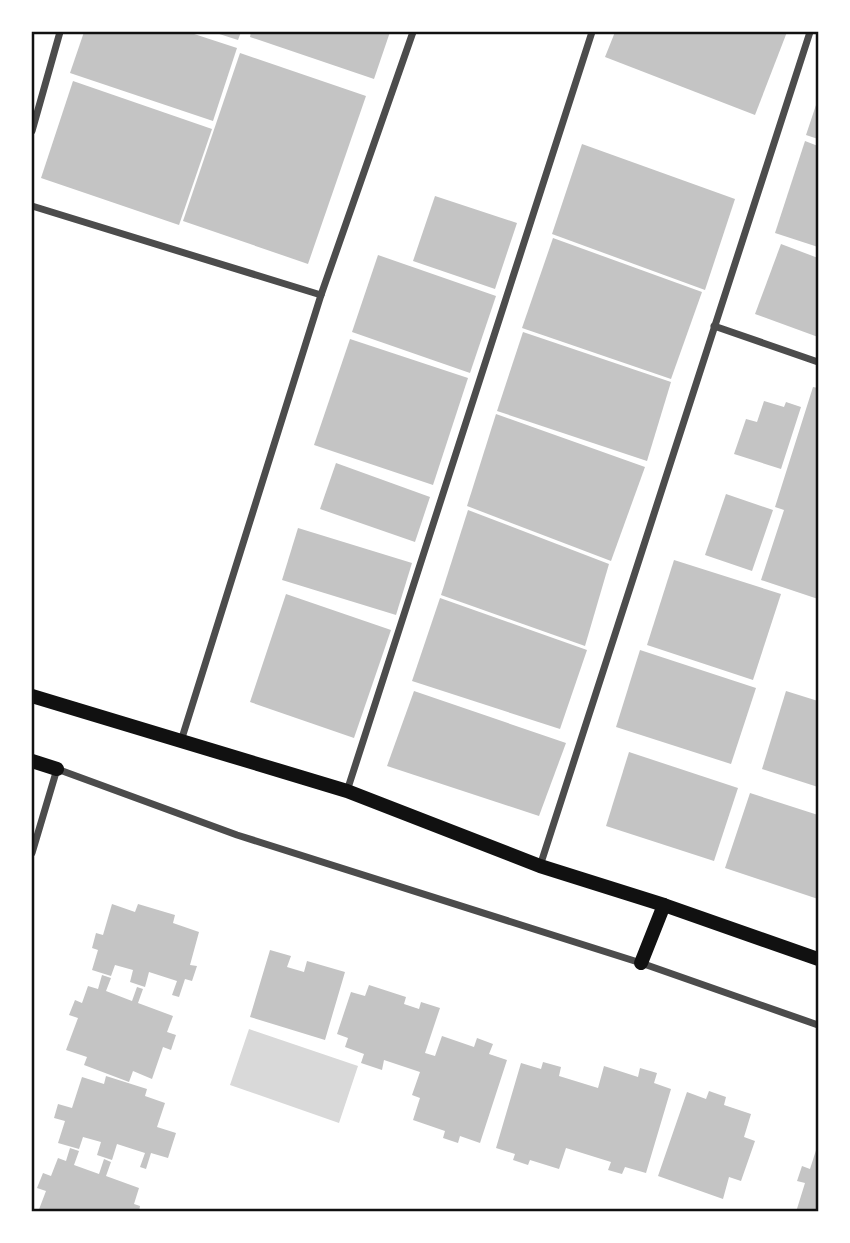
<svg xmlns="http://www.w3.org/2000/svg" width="850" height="1243" font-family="Jost,sans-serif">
  <rect width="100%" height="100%" fill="#fff"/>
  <path fill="#d9d9d9" d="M249,1029L358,1066L339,1123L230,1085Z"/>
  <g fill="#c4c4c4">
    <path d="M84,32H188L237,48L213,121L70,73Z"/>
    <path d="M213,32H241L238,40Z"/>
    <path d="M251,32H390L374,79L250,37Z"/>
    <path d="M615,32H787L755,115L605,57Z"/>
    <path d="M240,53L366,96L308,264L183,221Z"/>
    <path d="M73,81L212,129L179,225L41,178Z"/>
    <path d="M818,99V139L806,135Z"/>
    <path d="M805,141L818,146V247L775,233Z"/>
    <path d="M582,144L735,199L705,290L552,234Z"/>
    <path d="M435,196L517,223L495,289L413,261Z"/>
    <path d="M553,238L702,292L671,379L522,328Z"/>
    <path d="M781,244L818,258V337L755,314Z"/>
    <path d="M378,255L496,296L470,373L352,332Z"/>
    <path d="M523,332L671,382L647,461L497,411Z"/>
    <path d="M350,339L468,378L433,485L314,445Z"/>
    <path d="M813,387L818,388V599L761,580L784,510L775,507Z"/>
    <path d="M764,401L784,407L786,402L801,407L781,469L734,454L746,419L757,422Z"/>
    <path d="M496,414L645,467L611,561L467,506Z"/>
    <path d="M336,463L430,497L415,542L320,509Z"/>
    <path d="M726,494L773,510L752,571L705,555Z"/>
    <path d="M468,510L609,564L585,646L441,595Z"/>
    <path d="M298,528L412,563L396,615L282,580Z"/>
    <path d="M674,560L781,594L753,680L647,645Z"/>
    <path d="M286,594L391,630L354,738L250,702Z"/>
    <path d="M440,598L587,650L560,729L412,681Z"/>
    <path d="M640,650L756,688L731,764L616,727Z"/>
    <path d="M414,691L566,743L539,816L387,766Z"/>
    <path d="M786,691L818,701V787L762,769Z"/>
    <path d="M629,752L738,788L714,861L606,826Z"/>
    <path d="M750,793L818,815V899L725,868Z"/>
    <path d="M112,904L135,912L138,904L175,915L173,923L199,932L190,965L197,966L192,981L185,979L179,997L172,995L177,981L149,972L145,987L130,982L133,970L115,965L111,976L92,970L98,950L92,948L96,933L103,935Z"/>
    <path d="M270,950L291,956L287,967L304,972L307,961L345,972L325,1040L250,1017Z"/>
    <path d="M102,975L111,978L106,991L132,1001L137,987L143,989L138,1003L173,1016L167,1032L176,1035L171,1050L163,1047L152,1079L133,1071L129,1082L84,1065L87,1057L66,1050L78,1018L69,1015L75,1000L82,1003L88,986L98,989Z"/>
    <path d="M369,985L406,997L404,1004L419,1009L421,1002L440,1008L425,1053L435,1056L442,1036L474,1047L477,1038L493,1044L489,1054L507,1060L480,1143L460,1136L458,1143L443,1138L445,1131L413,1120L420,1098L412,1095L420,1072L384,1060L382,1070L361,1063L364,1054L345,1047L348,1038L337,1034L351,992L365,996Z"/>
    <path d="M543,1062L561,1067L559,1076L598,1088L604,1066L638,1077L640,1068L657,1073L654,1083L671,1089L646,1173L625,1167L622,1174L608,1170L611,1162L566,1148L559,1169L530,1160L528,1165L513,1160L515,1154L496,1148L521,1063L541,1069Z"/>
    <path d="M106,1076L147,1089L145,1096L165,1103L157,1127L176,1133L168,1158L151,1153L146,1169L140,1167L145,1153L117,1144L112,1160L97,1155L101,1142L83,1137L79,1149L58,1143L65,1121L54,1118L58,1104L72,1108L82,1077L104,1084Z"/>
    <path d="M709,1091L726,1097L724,1105L751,1114L744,1137L755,1141L741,1181L729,1177L723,1199L658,1176L687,1092L706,1099Z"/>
    <path d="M818,1144V1212H796L805,1183L797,1181L802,1166L810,1169Z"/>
    <path d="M70,1148L79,1151L74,1165L99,1174L104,1159L111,1162L106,1176L139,1188L134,1204L140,1206L139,1212H38L46,1191L37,1188L43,1173L51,1176L58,1158L66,1161Z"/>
  </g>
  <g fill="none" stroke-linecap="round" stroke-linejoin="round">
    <g stroke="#4c4c4c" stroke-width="7">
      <path d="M32,131L60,32"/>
      <path d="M32,206L321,295"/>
      <path d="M714,326L818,362"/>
      <path d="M181,741L321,295L413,32"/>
      <path d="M347,791L592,32"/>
      <path d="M32,853L57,769L237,835L641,963L818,1025"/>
      <path d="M540,866L810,32"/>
    </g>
    <g stroke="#111" stroke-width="14">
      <path d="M32,696L347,791L540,866L664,905L818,959"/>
      <path d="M32,761L57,769"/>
      <path d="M641,963L664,905"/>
    </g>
  </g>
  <rect width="850" height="1243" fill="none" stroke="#ffffff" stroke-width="66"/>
  <rect x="33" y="33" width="784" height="1177" fill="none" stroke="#111" stroke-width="2.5"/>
</svg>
